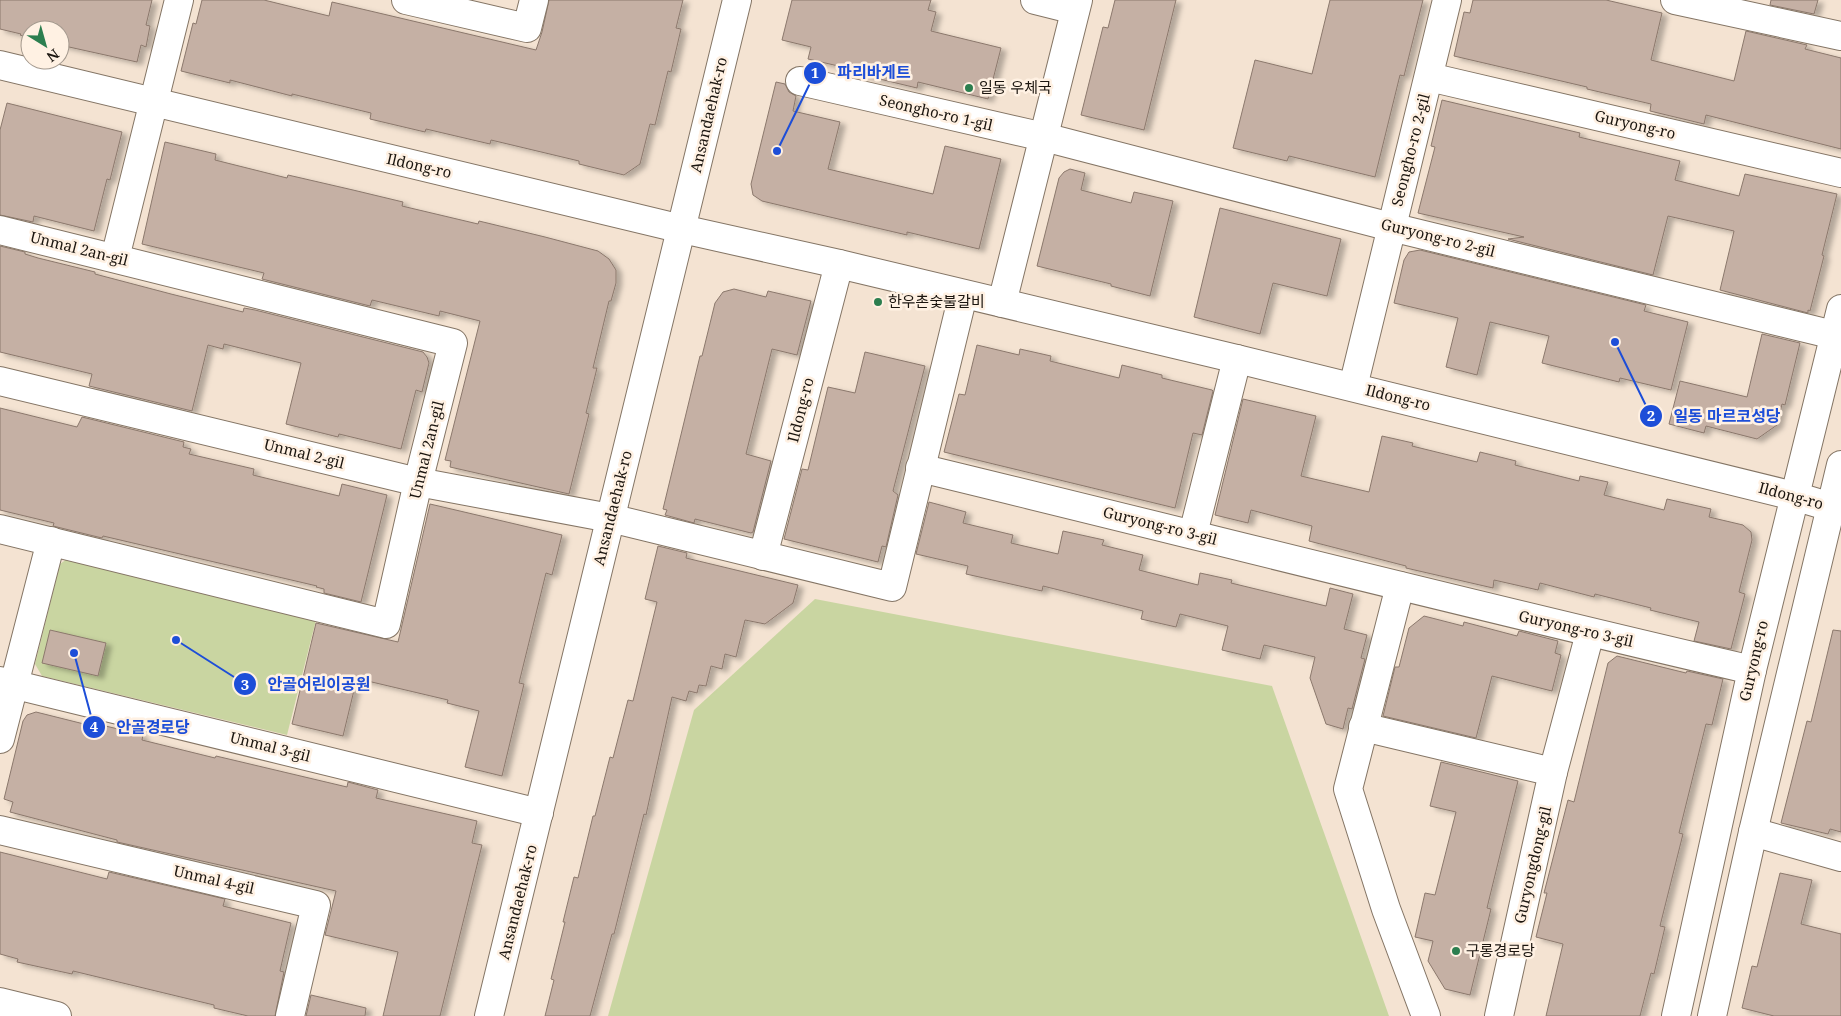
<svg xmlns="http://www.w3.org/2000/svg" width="1841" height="1016" font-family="'Noto Serif','Noto Sans KR',serif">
  <defs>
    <filter id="shadow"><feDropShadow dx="5.5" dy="3" stdDeviation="2.5" flood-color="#0004"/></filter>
  </defs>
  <rect width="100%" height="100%" fill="#f4e3d2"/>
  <g fill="#c9d5a1">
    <path d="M71,556L317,616L287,735L42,676L35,664L60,564Z"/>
    <path d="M815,599L1272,686L1389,1016H608L694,710Z"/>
  </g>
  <g fill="#c5b0a4" stroke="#8b786c" filter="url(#shadow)">
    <path d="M0,0H152L146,25L150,26L146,47L141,45L137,62L60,45V30H30V38L20,35L21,34L0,29Z"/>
    <path d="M202,0H264L329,16L332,2L536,50L542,32L549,0H683L676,28L681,29L671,72L668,71L655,125L650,124L640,164L624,175L579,164V161L491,140L490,144L426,129L425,132L370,119L371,113L292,94V96L230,80V83L181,71L193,23L196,24Z"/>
    <path d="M792,0H931L928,10L936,12L931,31L1001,48L988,99L918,82L917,88L846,71L847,68L808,59L811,47L782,40Z"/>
    <path d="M1115,0H1176L1144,130L1081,115L1103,27L1108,28Z"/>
    <path d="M1330,0H1423L1404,76L1400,75L1375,177L1289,156L1287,161L1233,148L1255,60L1312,74Z"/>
    <path d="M1473,0H1606L1662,13L1651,60L1734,81L1746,31L1807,45L1805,49L1841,58V149L1706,115L1704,124L1650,111L1651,104L1587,89V87L1454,56L1464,12L1470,13Z"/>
    <path d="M1771,0H1818L1814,14L1770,5Z"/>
    <path d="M776,82L785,84L789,92L796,96L793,111L840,122L828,169L933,194L945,146L1001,159L979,249L907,232V235L817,214L762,201L753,195L751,184Z"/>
    <path d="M1442,100L1580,133L1579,137L1680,161L1675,180L1739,196L1745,174L1837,194L1822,255L1824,256L1810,311L1808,310V313L1720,290L1734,231L1668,216L1653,275L1508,239L1524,237L1418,213L1435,147L1431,146Z"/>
    <path d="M7,103L122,132L110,180L107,179L94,231L34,216L33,222L0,215V130Z"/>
    <path d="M165,142L216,154L215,160L287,178L288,175L353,190L403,202L402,206L478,224L479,221L545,237L598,251L609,259L616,270V283L611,301H609L593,368H597L586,413L589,414L569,494L450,467L451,461L445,460L480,321L440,311L439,316L372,300L370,306L262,279L264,273L142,244Z"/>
    <path d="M1070,169L1085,173L1081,190L1131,203L1134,192L1173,201L1150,296L1111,286V284L1037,266L1059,178L1064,172Z"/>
    <path d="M1220,208L1341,239L1327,296L1273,283L1260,334L1194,317Z"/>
    <path d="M0,246L25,252V254L38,258L95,272V274L171,294L243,312L244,308L255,310L423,352L427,357L429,363L422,392L416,390L401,449L339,434L338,437L286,424L301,363L224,344L223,349L208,345L192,411L89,386L92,374L0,352Z"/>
    <path d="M1420,250L1646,305L1644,311L1688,322L1671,390L1620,378L1619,382L1542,363L1549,336L1490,322L1477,375L1446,367L1458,318L1394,303L1404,260L1409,252Z"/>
    <path d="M734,289L766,297L768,291L811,301L797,355L772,349L746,454L771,461L753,532L751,533L695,519L694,523L665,515L667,510L663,509L700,356H702L715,303L723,292Z"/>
    <path d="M1762,334L1800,343L1785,405L1782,404L1777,425L1757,439L1706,426L1704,433L1669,424L1680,381L1747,397Z"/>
    <path d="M977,345L1019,355L1020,349L1051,356L1050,361L1119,378L1122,365L1162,375V378L1212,390L1213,391L1202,435L1193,433L1175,508L944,452L959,394L965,395Z"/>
    <path d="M865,352L925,366L893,491L898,495L886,547L882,546L878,562L784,539L802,469L808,470L828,387L855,393Z"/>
    <path d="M1243,399L1316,416L1301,476L1369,492L1382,436L1413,443L1412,446L1477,462L1480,452L1516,461L1515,465L1579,481L1580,476L1608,482L1604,495L1664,510L1667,499L1711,509L1709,517L1743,525L1751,532L1752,540L1739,592L1745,594L1731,649L1694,641L1699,622L1650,610L1651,608L1595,594L1594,597L1540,583L1538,590L1494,580L1493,588L1406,568V566L1309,541L1312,526L1251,510L1248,523L1215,515Z"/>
    <path d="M0,408L77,427L82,417L184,442L183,447L191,449L189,454L254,469L253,475L339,496L342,484L387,495L361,602L324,593V589L316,587L317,586L103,536L102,538L53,526L54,523L0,510Z"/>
    <path d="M929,502L966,512L963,523L1013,535L1011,543L1058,554L1063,531L1104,540L1102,545L1143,555L1139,570L1198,585L1200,573L1232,580L1231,583L1326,606L1330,588L1353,594L1344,629L1367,635L1361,658L1365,659L1352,709L1348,708L1343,729L1326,724L1310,678L1315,657L1264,645L1260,659L1222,650L1228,626L1180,614L1176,627L1141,619L1143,611L1043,586L1042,591L966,574L968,566L916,554Z"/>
    <path d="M430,504L562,535L552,575L546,573L519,683L524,684L502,776L465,767L479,711L447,703L448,700L359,679L358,683L356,682L343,736L292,724L316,623L398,642Z"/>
    <path d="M658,546L687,553L686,558L798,585L793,603L765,624L745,620L736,657L725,654L722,669L711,666L706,686L699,685L697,693L689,691L686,701L672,697L646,815L644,814L614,934H612L590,1016H545L554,980L551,979L565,922H563L574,877L578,878L593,816H595L610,757L613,758L628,700L633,701L657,602L645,599Z"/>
    <path d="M1424,616L1463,626L1464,622L1517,636L1519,631L1558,641L1555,653L1561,655L1552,691L1492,676L1476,738L1383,716L1395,667H1399L1409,628Z"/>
    <path d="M50,630L106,643L98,676L42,663Z"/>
    <path d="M1833,630L1841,631V832L1830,829L1828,834L1781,823L1807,721L1811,722Z"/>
    <path d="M1617,656L1686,673L1687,671L1723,679L1712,725L1706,724L1679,833L1683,834L1660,926L1665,927L1654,974L1651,973L1640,1016H1546L1563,944L1536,937L1547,893H1544L1568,800L1574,802L1608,663Z"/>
    <path d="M36,712L88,725L89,722L143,735L142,740L215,758L216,756L347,787L348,782L378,790L376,798L477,821L472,843L482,845L440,1016H383L398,952L325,935L336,891L117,842V840L10,812L13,802L4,799L23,721L27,715Z"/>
    <path d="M1441,762L1518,781L1487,908L1491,909L1470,995L1445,989L1428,961L1433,941L1415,937L1425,893L1435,895L1456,812L1430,806Z"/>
    <path d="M0,852L107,879L109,872L225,899L223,906L291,923L280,971L284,972L275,1016H248L214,1008V1005L73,971L72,974L17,962L18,959L0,954Z"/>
    <path d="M1780,873L1812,880L1801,924L1841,934V1016H1774L1742,1008L1752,966L1757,967Z"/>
    <path d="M311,995L366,1008L365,1016H306Z"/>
  </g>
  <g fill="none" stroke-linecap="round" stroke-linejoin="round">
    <g stroke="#847565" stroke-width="30">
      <g id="minor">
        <path d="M406,0L527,28L534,0"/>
        <path d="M1035,0L1075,10"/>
        <path d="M1675,0L1841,36"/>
        <path d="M0,65L682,229L839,264L1237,359L1794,496L1831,507"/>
        <path d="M1429,77L1841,173"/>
        <path d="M800,81L1044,137L1391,227L1834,335"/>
        <path d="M0,230L453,343L418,482L386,624L0,529"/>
        <path d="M115,258L179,0"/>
        <path d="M1002,303L1078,0"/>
        <path d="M0,381L418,482L610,518L892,587L963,295"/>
        <path d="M1353,387L1447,0"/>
        <path d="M920,468C1197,535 1474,606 1752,670"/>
        <path d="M1193,534L1237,359"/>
        <path d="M763,556L839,264"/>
        <path d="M1400,586L1348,789L1386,909L1426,1016"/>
        <path d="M0,681L539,813"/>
        <path d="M1363,727L1553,772"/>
        <path d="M0,739L51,541"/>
        <path d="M0,830L316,905L290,1016"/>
        <path d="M1753,832L1841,857"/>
        <path d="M0,1002L57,1016"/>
        <path d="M489,1016L737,0"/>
        <path d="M1499,1016L1553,772L1590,633"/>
        <path d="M1676,1016L1752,670L1841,309"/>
        <path d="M1712,1016L1753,832L1841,465"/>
      </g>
    </g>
    <use href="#minor" stroke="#fff" stroke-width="28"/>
  </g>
  <g fill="#2c7e4f" stroke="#fff1e3" stroke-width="2">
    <circle cx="969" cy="88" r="5"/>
    <circle cx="878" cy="302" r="5"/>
    <circle cx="1456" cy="951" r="5"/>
  </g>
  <g text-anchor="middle" stroke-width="5" stroke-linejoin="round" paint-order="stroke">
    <g font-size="15" fill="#1b150f" stroke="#fff1e3" text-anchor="start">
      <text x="979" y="93">일동 우체국</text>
      <text x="888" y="307">한우촌숯불갈비</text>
      <text x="1466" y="956">구롱경로당</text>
    </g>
    <g font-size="15" fill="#1b150f" stroke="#fff1e3">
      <text transform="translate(936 113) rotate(13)" y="5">Seongho-ro 1-gil</text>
      <text transform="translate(709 115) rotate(-77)" y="5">Ansandaehak-ro</text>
      <text transform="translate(1635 125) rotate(13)" y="5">Guryong-ro</text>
      <text transform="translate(1411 150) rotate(-76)" y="5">Seongho-ro 2-gil</text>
      <text transform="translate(419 166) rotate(13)" y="5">Ildong-ro</text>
      <text transform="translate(1438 238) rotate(14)" y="5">Guryong-ro 2-gil</text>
      <text transform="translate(79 249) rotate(14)" y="5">Unmal 2an-gil</text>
      <text transform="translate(1398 398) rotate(14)" y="5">Ildong-ro</text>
      <text transform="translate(801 410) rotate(-76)" y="5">Ildong-ro</text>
      <text transform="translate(427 450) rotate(-76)" y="5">Unmal 2an-gil</text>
      <text transform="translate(304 454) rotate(14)" y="5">Unmal 2-gil</text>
      <text transform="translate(1791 496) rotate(15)" y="5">Ildong-ro</text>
      <text transform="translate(613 508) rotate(-76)" y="5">Ansandaehak-ro</text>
      <text transform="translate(1160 526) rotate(14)" y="5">Guryong-ro 3-gil</text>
      <text transform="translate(1576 629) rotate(13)" y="5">Guryong-ro 3-gil</text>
      <text transform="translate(1754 661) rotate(-77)" y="5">Guryong-ro</text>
      <text transform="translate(270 747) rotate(14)" y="5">Unmal 3-gil</text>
      <text transform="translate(1533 865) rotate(-77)" y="5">Guryongdong-gil</text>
      <text transform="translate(214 880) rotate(13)" y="5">Unmal 4-gil</text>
      <text transform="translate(518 902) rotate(-76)" y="5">Ansandaehak-ro</text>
    </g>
  </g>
  <path fill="none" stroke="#1d4ed8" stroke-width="2" d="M777 151L815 73M1615 342L1651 416M176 640L245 684M74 653L94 727"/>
  <g fill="#1d4ed8" stroke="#fff1e3" stroke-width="2">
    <circle cx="777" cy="151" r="5"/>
    <circle cx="1615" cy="342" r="5"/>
    <circle cx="176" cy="640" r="5"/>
    <circle cx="74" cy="653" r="5"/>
    <circle cx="815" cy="73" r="12"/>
    <circle cx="1651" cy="416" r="12"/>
    <circle cx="245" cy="684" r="12"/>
    <circle cx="94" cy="727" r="12"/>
  </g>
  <g font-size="15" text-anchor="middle" font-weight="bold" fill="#fff">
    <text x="815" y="78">1</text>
    <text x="1651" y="421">2</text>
    <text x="245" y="690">3</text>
    <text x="94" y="732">4</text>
  </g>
  <g font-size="16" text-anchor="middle" font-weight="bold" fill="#1d4ed8" stroke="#fff1e3" stroke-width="5" stroke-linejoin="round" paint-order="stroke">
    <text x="874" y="78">파리바게트</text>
    <text x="1727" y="422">일동 마르코성당</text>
    <text x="319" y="690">안골어린이공원</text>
    <text x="153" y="733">안골경로당</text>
  </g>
  <g transform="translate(45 45) rotate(143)"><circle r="24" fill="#fff1e3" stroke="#a4998e"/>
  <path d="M0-4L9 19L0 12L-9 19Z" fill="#2c7e4f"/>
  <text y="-8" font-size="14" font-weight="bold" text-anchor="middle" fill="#1b150f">N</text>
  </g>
</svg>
